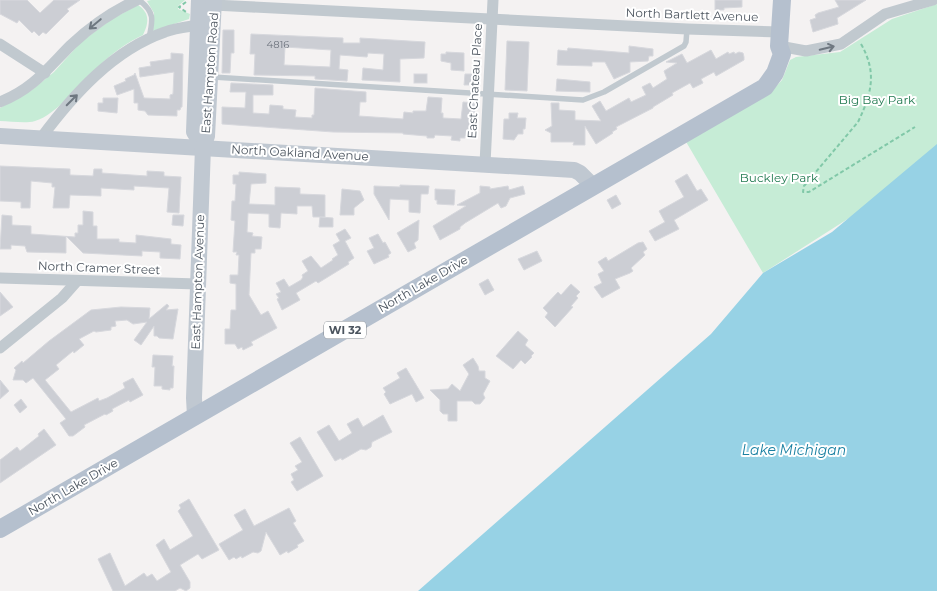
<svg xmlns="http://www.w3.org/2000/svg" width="937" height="591" font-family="Montserrat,sans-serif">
  <rect width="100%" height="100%" fill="#f4f2f2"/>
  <g fill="#c6ecd6">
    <path d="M151,0H185L178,6V9L190,14L189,19L153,31L154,13L147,1Z"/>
    <path d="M937,4V147L868,206L763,273L685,140L770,93L782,80L790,60L796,57L840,52L892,19Z"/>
    <path d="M138,5C150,13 149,23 143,35C128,42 114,52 102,63C85,78 57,115 35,121C25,124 11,121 0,121V108L32,90L54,72L81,42L112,19Z"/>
  </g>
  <path fill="#97d2e5" d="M937,144V591H418L711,334L763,273L832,232Z"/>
  <g fill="#ccced4" stroke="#d7d8dd" fill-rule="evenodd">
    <path d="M0,0H27L40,13L54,0H80L67,9L69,11L46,34L43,32L39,36L34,31L32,33L19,20L17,23L0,14Z"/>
    <path d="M715,0H742V7L724,8V10H715Z"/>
    <path d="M835,0H866L837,18L838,24L813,32L810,20L816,18L815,15L818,13L839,7Z"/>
    <path d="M223,30H234V53H231L230,73H222Z"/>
    <path d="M251,34L343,38V43H360V38L425,42L424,58L400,59V82L362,80L363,68L383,70L384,54L368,53L367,57L340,55L339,69L348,70L347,81L315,79V76L254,75L255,54H250ZM285,47L331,50L330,67L284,65Z"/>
    <path d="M507,41L529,42L527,91L505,90Z"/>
    <path d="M629,46L653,49V56H649L648,61L630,62V72L614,79L605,62H592V66L557,65L558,50L567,51L568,48L629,53Z"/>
    <path d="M711,50L716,59L728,52L729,54L734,52L735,54L739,52L743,53L744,57V60L716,76L714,72L701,79L703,83L693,88L690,83L672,93L673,95L653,107V108L616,127L617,129L612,132L613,133L596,144L585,126V145H573L574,142H551V133L545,130L552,126L551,103H559V110L575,111V120L601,121L592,106L600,101L606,111L629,98L631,102L646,95L642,87L650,83L653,88L667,79L664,71L677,63L666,62L682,54L687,63Z"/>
    <path d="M446,52L464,53V71L451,70V63L441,61V54H446Z"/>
    <path d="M171,53L183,54L182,107H181L180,110H177V116L148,115L145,111L138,110V103H134V89L117,95L114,86L126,81L125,79L134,75L135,73L144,98L170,99V95L173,94L174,72L140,77L139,68L151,66L150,62L171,59Z"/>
    <rect x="414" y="74" width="13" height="9"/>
    <path d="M465,74H476L475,85H464Z"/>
    <path d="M557,79L590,82V92L556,91Z"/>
    <path d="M231,83L273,85V95H253V113L269,114L270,105L283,106V109L296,110L295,117L312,118V115H314L315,88L366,92V102H360L359,116L403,119L404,112L413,113V111H426L428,97L442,98L441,113H443V118L461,119L463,102L475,103L472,136H465V138H460V141L451,140L452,136L435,135L434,138H427V136L403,134V133L333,132L222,124V107L245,108L246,92H230Z"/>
    <path d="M103,98H118L117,113L98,111V103H103Z"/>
    <path d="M509,113H518L517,118H526L525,129H523V134H518L514,140L503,139L504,119H509Z"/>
    <path d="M0,166L70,169V175L93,176L94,169H102V173L147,176V171L164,172V176L181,177L179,213L167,212L169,188L134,186V190L101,188V196L70,195L69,208H53L55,187H52V183L31,181L30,208H21V202L0,201Z"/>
    <path d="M239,172L266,174V183L251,184L249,204L275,205V187L300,188V194L325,195V217H313L312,206H297V214L281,213L280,228L269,227V214L248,213L247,232L253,233L252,236L262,237L261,249H255V253H251L249,295L261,315L268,311L277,328L251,342L253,345L243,350L242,347L238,349L235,344H225V329H230L231,310H236V284L230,283V275H238L239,255H236L237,252H233L235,221L231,220L232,201H235L236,184H233V175H239Z"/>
    <path d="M687,174L697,191L701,189L708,200L674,220L679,229L655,241L649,231L665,222L659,211L684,197L675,181Z"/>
    <path d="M400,185L429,186L428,194H421L420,213L409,212V200L390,199L389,220L374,194V186L400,187Z"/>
    <path d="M480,186L490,187V189L508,186L509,190L523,186L525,194L510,198L506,206L501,208L498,203L465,223L460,227V229L440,240L433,226L466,206L457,205L480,193Z"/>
    <path d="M342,189L360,191L364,200L354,208V215H340Z"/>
    <path d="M435,189L455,190L454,205L437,204V200H435Z"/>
    <path d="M616,195L621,204L612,209L607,200Z"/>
    <path d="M83,211L93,212V226H97V239H119V242L136,243V235L171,239V244L181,245L180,259L160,258V252L142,251V256L83,253L66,236V253L27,252L25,246L11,245V249H0L2,215L12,216V225L31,226V234L75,237V233H78V225H83Z"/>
    <path d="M173,215H184L183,226L172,225Z"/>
    <path d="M320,217L333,218V227H319Z"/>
    <path d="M419,220L418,240L414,243L416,248L408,252L397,233Z"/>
    <path d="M345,229L351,238L345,241L354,258L348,262L349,264L318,283L316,281L296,293L300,300L282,310L277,299L279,298L276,294L281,292L276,283L284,279L289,287L301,280L303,277L302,275L308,271L302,261L311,256L321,268L333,260L332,259L338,255L333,245L340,241L336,234Z"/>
    <path d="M378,234L383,243L385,242L391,253L388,255L389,257L374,264L367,251L374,248L369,238Z"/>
    <path d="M643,242L647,249L643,252L645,255L631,268L633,271L630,273L615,279L620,288L602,298L594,287L602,283L598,274L604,271L598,262L606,257L608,261L638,243Z"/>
    <path d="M537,251L542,261L524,270L518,259Z"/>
    <path d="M488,279L494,290L485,295L479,284Z"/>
    <path d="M571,284L580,292L576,296L578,298L571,306L573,307L555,327L545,317L548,313L543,308L558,292L561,295Z"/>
    <path d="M0,292L13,307L0,316Z"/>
    <path d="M167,304L169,306L166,310L178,309L173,339L159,338L157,336H154V326L141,345L134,340L147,322L133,324L127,320L115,321L116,326L111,327V330L96,332L94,331L79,339L84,345L74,353L73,351L56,365L59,369L45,380L71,412L98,398L99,401L107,398L125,388L123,383L133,378L143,395L130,402L129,400L112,409L113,411L106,415L105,414L84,425L85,427L73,436H69L60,423L66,419L33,378L26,383L23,380H13L16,370L14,368L22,361L23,363L49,341L91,310L121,307L150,308L149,319Z"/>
    <path d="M518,331L528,340L525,345L534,353L531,356L532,357L525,364L521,360L513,369L496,356Z"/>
    <path d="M153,355L173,356L172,366H174L173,388H170V390L162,389V386H154L155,367H152Z"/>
    <path d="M473,358L478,366L479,371H485V378L490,381L483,394L485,398L480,404H475L472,401H457V421H448V414H443L440,411V400L430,390L448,389L452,384L460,391L469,374L463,365Z"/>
    <path d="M406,368L424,398L416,402L412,394L390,404L384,394L386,392L383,388L400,378L397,373Z"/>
    <path d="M0,380L9,391L0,399Z"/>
    <path d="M21,399L27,407L20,413L14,405Z"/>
    <path d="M383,415L392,432L372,442L371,447L366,450L361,449L342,460L341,458L335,461L317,432L329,425L339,441L352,433L347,424L358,418L363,427Z"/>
    <path d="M44,429L56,445L0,483V460L17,447L20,451L39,436L38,434Z"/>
    <path d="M300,437L323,476L297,491L291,482L294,480L291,474L298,470L295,466L302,462L290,443Z"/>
    <path d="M189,499L219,550L202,559L198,554L180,565L190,582V588L186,591L180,588L175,591H113L98,559L110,553L125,586L144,573L147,577L152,574L157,581L171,572L156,545L164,539L170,550L193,536L178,511L181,508L179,505Z"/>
    <path d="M289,508L296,521L293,523L304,541L297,545L298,547L288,553L287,551L280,555L266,532L261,551L258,553L253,552L242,558L241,556L236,559L234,557L229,560L219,544L243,530L234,515L245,509L254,526Z"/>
  </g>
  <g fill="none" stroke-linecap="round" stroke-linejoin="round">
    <g stroke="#81c8a8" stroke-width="2" stroke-dasharray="4 2.5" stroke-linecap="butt">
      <path d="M186,2L179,7L186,12"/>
      <path d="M861,44C877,72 872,93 858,122L804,186L803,192H809L915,127"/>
    </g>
    <g stroke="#c1c9cf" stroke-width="5.5">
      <path d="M139,0C155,12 153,20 149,38"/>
      <path d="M213,77L583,100L604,92L684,46L686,42L687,29"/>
    </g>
    <g stroke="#c1c9cf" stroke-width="11">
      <path d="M214,5L687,29L780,32"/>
      <path d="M0,44L45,73"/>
      <path d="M779,46L806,51L841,44L885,14L933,0"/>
      <path d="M0,102C33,89 47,69 71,45C91,26 111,12 137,0"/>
      <path d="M41,138C73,95 113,50 165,32C175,28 187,27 199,25L202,20"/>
      <path d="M485,164L493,0"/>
      <path d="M0,278L198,284"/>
      <path d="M0,348L62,298L77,281"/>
    </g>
    <g stroke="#c0c8d1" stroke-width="16">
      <path d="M199,0L194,132L203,147"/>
      <path d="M0,136L574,170L580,173L593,186"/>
      <path d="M195,416L194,398L203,147L207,136L214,0"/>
    </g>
    <path stroke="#b5c0ce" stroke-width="18" d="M0,529L765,87L775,73L782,54L779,46L782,0"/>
  </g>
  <defs><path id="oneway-shaft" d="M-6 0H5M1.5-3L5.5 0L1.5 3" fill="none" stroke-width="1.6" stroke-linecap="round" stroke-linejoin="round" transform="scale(1.25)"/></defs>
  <g stroke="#6e7780">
    <use href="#oneway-shaft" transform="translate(95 24) rotate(140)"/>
    <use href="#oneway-shaft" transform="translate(827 48) rotate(-13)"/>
    <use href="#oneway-shaft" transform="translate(72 100) rotate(-45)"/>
  </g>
  <g text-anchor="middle" stroke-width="4" stroke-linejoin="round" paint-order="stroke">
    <g font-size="10" fill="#6b727c">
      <text x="278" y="48">4816</text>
    </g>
    <rect fill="#fff" stroke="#81878e" stroke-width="1" x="324" y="321.5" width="42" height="17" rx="4"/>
    <g font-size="11" font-weight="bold" fill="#4b545e">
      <text x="345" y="334">WI 32</text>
    </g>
    <g font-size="12" fill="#4b545e" stroke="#fff">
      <text transform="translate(692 15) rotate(2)" y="4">North Bartlett Avenue</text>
      <text transform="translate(210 73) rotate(-86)" y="4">East Hampton Road</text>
      <text transform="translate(475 81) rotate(-87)" y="4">East Chateau Place</text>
      <text transform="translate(300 153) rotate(3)" y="4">North Oakland Avenue</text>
      <text transform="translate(99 268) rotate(2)" y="4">North Cramer Street</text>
      <text transform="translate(198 282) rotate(-88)" y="4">East Hampton Avenue</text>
      <text transform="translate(423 284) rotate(-30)" y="4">North Lake Drive</text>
      <text transform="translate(73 487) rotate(-30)" y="4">North Lake Drive</text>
    </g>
    <g font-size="12" fill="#217a51" stroke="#fff">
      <text x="877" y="104">Big Bay Park</text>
      <text x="779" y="182">Buckley Park</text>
    </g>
    <g font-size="14" font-style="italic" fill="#1a80a2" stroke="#fff">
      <text x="794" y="455">Lake Michigan</text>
    </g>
  </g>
</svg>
